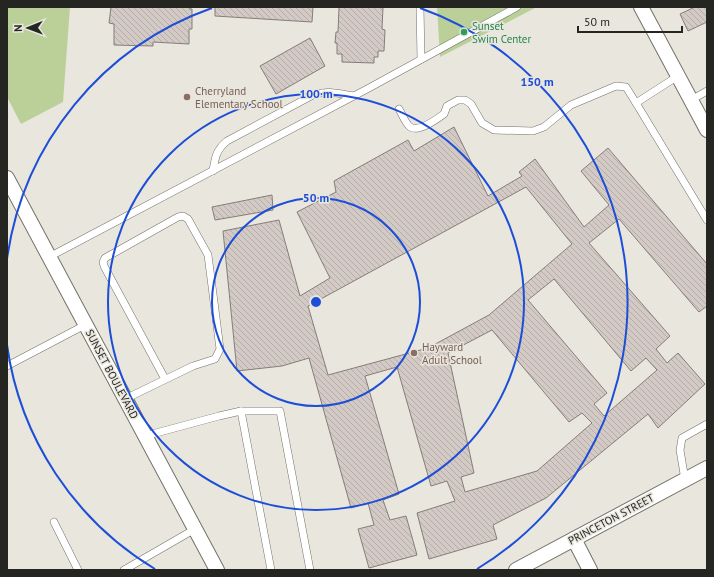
<svg xmlns="http://www.w3.org/2000/svg" width="714" height="577" font-family="'PT Sans',sans-serif">
  <defs>
    <pattern id="building-back-hatch" width="6" height="6" patternUnits="userSpaceOnUse"><rect width="6" height="6" fill="#d3cac5"/><path d="M-1 5l2 2M0 0l6 6M5-1l2 2" fill="none" stroke="#b5ada9"/></pattern>
  </defs>
  <rect width="100%" height="100%" fill="#e8e6dd"/>
  <g fill="#bbd099">
    <path d="M7,7H70L63,102L21,124L7,97Z"/>
    <path d="M437,7H537L440,57Z"/>
  </g>
  <g fill="url(#building-back-hatch)" stroke="#867d79" fill-rule="evenodd">
    <path d="M111,7H190V9H192V29H189V44L153,42V46L114,45V24L109,23Z"/>
    <path d="M215,7H313L312,22L215,16Z"/>
    <path d="M339,7H383L382,29L385,30L384,51H378V57H374V63L342,62V54H337V43H335L336,32H338Z"/>
    <path d="M695,7H706L707,10V22L688,31L680,14Z"/>
    <path d="M310,38L325,66L276,94L260,66Z"/>
    <path d="M454,127L488,196L522,176L519,172L535,159L584,227L609,205L581,171L608,148L707,264V306L699,312L619,219L589,243L670,336L656,349L667,363L678,353L705,384L658,428L648,414L546,498L493,525L497,539L429,559L417,513L455,501L447,481L431,486L397,367L365,376L399,494L383,500L390,520L406,516L417,555L369,568L358,529L374,525L368,503L351,508L309,358L282,366L237,371L223,231L279,220L300,296L330,278L297,212L336,192L334,181L408,140L414,151ZM526,187L572,244L489,315L428,348L328,375L308,306ZM554,279L631,371L646,358L657,370L604,416L594,404L607,393L528,300ZM492,330L569,422L582,413L592,423L537,471L465,492L461,477L474,473L448,353Z"/>
    <path d="M272,195L273,210L215,220L212,207Z"/>
  </g>
  <g fill="none" stroke-linecap="round" stroke-linejoin="round">
    <g stroke="#727169" stroke-width="8">
      <g id="service">
        <path d="M420,7L421,59"/>
        <path d="M678,76L636,103L707,220"/>
        <path d="M691,100L707,91"/>
        <path d="M399,109C402,114 405,122 409,126C417,134 437,119 444,114L447,106L458,100H465L471,104L482,123L494,130L533,131L544,127L571,105L616,86L626,87L636,103"/>
        <path d="M213,171C215,158 216,150 227,141L313,95C327,90 340,94 354,96"/>
        <path d="M49,257L369,88L517,7"/>
        <path d="M7,366L85,325"/>
        <path d="M125,399L193,366L215,359L220,349L208,255L188,219L183,216L178,217L105,258L103,262L104,266L165,379"/>
        <path d="M241,411L271,570"/>
        <path d="M145,436L219,416L241,411H280L310,570"/>
        <path d="M685,480L680,450L682,438L707,424"/>
        <path d="M54,522L78,570"/>
        <path d="M124,570L195,529"/>
      </g>
    </g>
    <g stroke="#727169" stroke-width="16">
      <g id="minor">
        <path d="M641,7L707,130"/>
        <path d="M7,178L217,570"/>
        <path d="M574,539L590,570"/>
        <path d="M516,570L707,468"/>
      </g>
    </g>
    <use href="#service" stroke="#fff" stroke-width="7"/>
    <use href="#minor" stroke="#fff" stroke-width="14"/>
  </g>
  <g fill="none" stroke="#1d4ed8" stroke-width="2">
    <circle cx="316" cy="302" r="104"/>
    <circle cx="316" cy="302" r="208"/>
    <path d="M155 569A312 312 0 0 1 7 345M7 259A312 312 0 0 1 212 8M420 8A312 312 0 0 1 477 569"/>
  </g>
  <circle fill="#2e9e5b" stroke="#e8e6dd" stroke-width="1.5" cx="464" cy="32" r="4"/>
  <g fill="#8d6e63" stroke="#e8e6dd" stroke-width="1.5">
    <circle cx="187" cy="97" r="4"/>
    <circle cx="414" cy="353" r="4"/>
  </g>
  <g text-anchor="middle" stroke-width="3" stroke-linejoin="round" paint-order="stroke">
    <g font-size="11" fill="#27864d" stroke="#e8e6dd" text-anchor="start">
      <text x="472" y="30">Sunset<tspan x="472" dy="13">Swim Center</tspan></text>
    </g>
    <g font-size="11" fill="#785e54" stroke="#e8e6dd" text-anchor="start">
      <text x="195" y="95">Cherryland<tspan x="195" dy="13">Elementary School</tspan></text>
      <text x="422" y="351">Hayward<tspan x="422" dy="13">Adult School</tspan></text>
    </g>
    <g font-size="11" fill="#252521" stroke="#e8e6dd">
      <text transform="translate(112 374) rotate(62)" y="4">SUNSET BOULEVARD</text>
      <text transform="translate(611 519) rotate(-28)" y="4">PRINCETON STREET</text>
    </g>
  </g>
  <circle cx="316" cy="302" r="6" fill="#1d4ed8" stroke="#e8e6dd" stroke-width="2"/>
  <g font-size="12" text-anchor="middle" font-weight="bold" fill="#1d4ed8" stroke="#e8e6dd" stroke-width="3" stroke-linejoin="round" paint-order="stroke">
    <text x="537" y="86">150 m</text>
    <text x="316" y="98">100 m</text>
    <text x="316" y="202">50 m</text>
  </g>
  <rect width="714" height="577" fill="none" stroke="#252521" stroke-width="16"/>
  <g transform="translate(28 28) rotate(269)" stroke="#e8e6dd" stroke-width="3" paint-order="stroke">
  <path d="M0-3L7 15L0 10L-7 15Z" fill="#252521"/>
  <text y="-6" font-size="11" font-weight="bold" text-anchor="middle" fill="#252521">N</text>
  </g>
  <path d="M578 26v6h104v-6" fill="none" stroke="#252521" stroke-width="2"/>
  <text x="584" y="26" font-size="12" fill="#252521" stroke="#e8e6dd" stroke-width="3" paint-order="stroke">50 m</text>
</svg>
